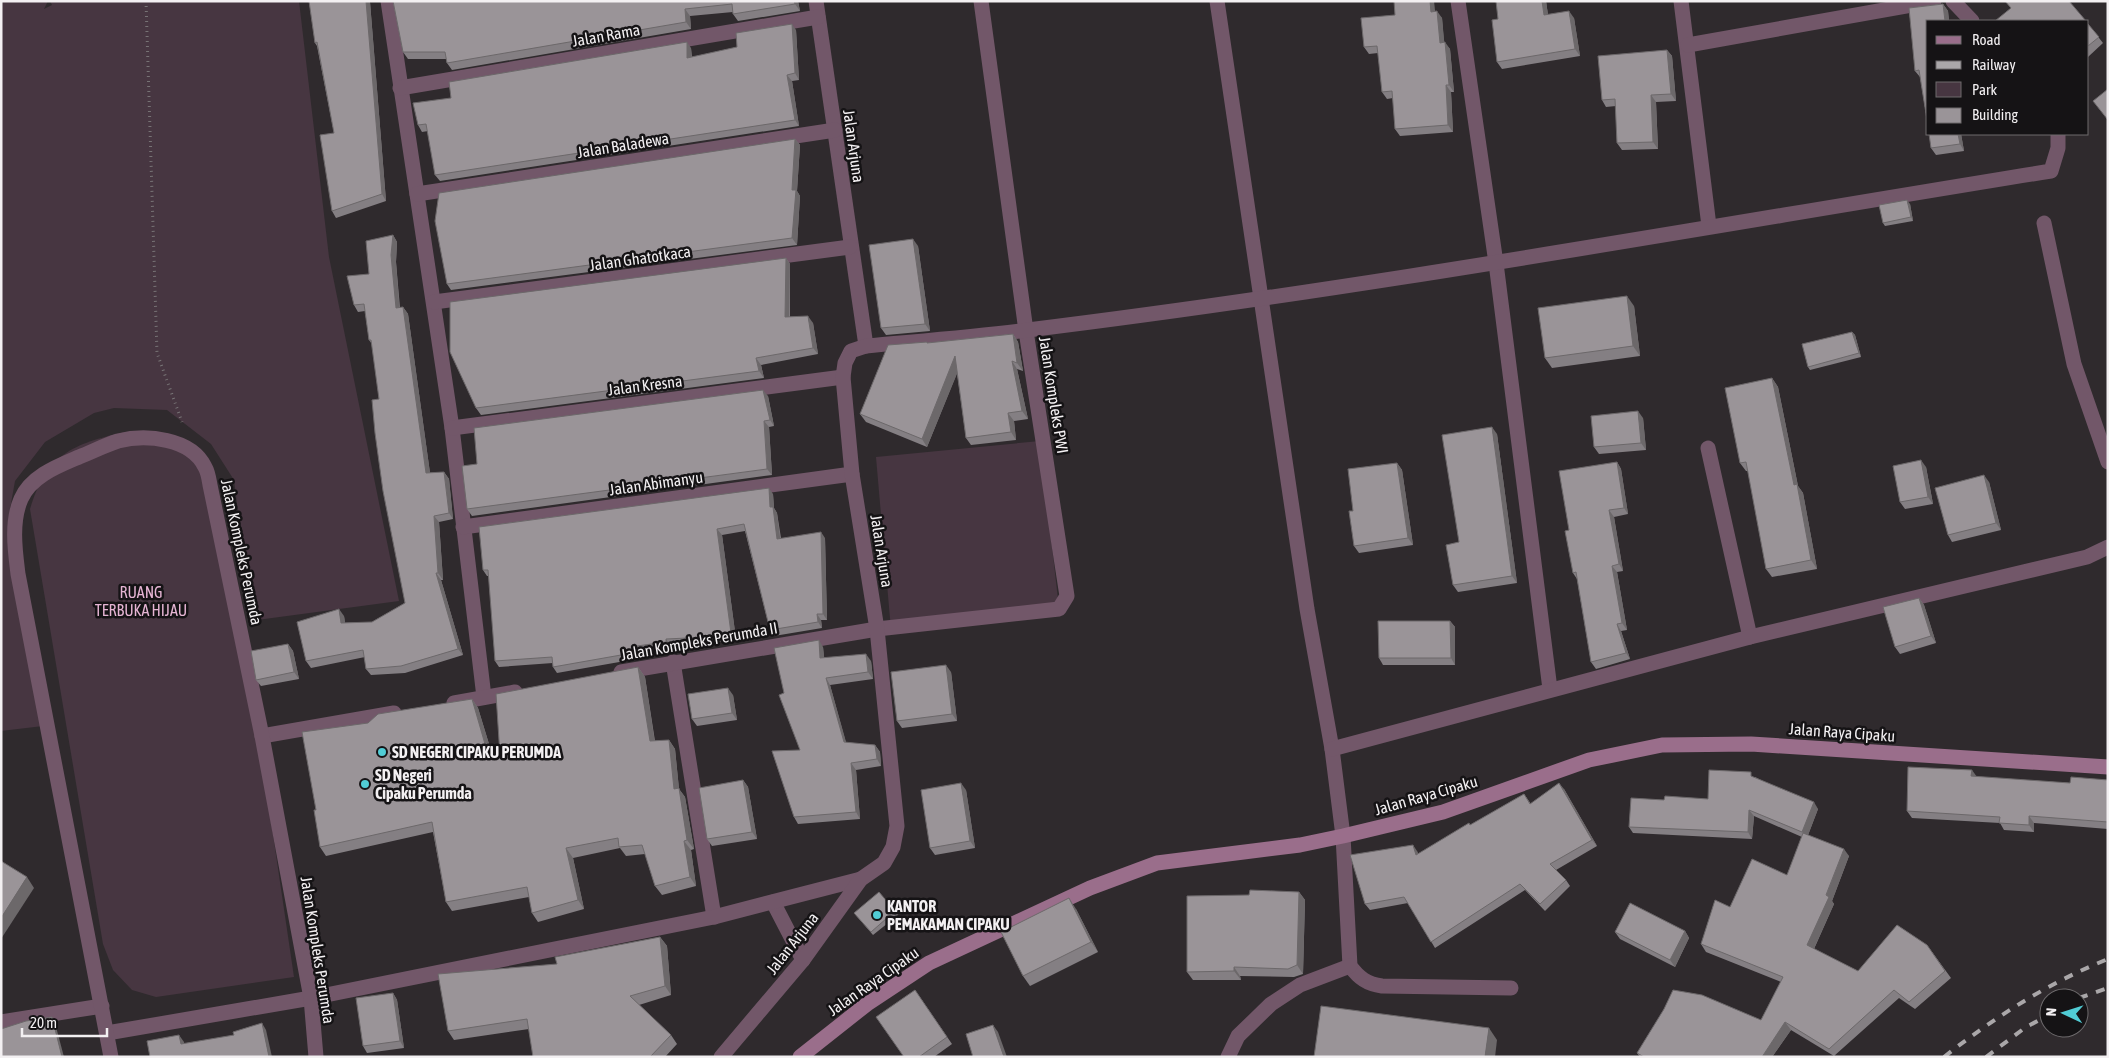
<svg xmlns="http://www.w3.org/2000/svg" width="2109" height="1058" font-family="'Asap Condensed',sans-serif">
  <rect width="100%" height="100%" fill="#2f2a2d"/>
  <g fill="#473641">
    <path d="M1,1H48L44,9L52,5L50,1H299L329,257L399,601L257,620L250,605L234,480L211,444L167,410L114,408L94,413L45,442L15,481L10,509L43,726L1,731Z"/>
    <path d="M125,432L176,444L200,465L257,726L294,977L156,997L132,990L113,970L103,944L30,509C46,454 73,444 125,432Z"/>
    <path d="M1040,441L1059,608L891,630L876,457Z"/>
  </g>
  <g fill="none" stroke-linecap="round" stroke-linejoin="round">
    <path stroke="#777375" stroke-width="3" stroke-dasharray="1 4" stroke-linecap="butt" d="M146,1L157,353L182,422"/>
    <g stroke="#725769" stroke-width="15">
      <path d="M388,1L452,428L484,697"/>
      <path d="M816,1L866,346"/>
      <path d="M1217,1L1307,609L1332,749L1343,836L1350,966C1359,978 1367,984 1382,986L1511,988"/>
      <path d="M1458,1L1496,263L1550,689"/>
      <path d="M1681,1L1709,226"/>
      <path d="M1953,1L1972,21"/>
      <path d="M1688,45L1934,1"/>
      <path d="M400,88L818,17"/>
      <path d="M417,194L835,130"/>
      <path d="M2044,223L2074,364L2108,462"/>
      <path d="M434,302L850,247"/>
      <path d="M452,428L843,377"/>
      <path d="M1708,448L1750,637"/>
      <path d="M463,527L852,474"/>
      <path d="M673,662L714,917"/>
      <path d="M621,672L877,629L1059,609L1067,596L1026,331L981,1"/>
      <path d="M454,703L515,692"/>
      <path d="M262,736L394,713"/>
      <path d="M1332,749L1750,637L2087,557L2108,547"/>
      <path d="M773,902L803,960"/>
      <path d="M1,1022L102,1006"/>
      <path d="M107,1033L311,998L714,917L861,879"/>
      <path d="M111,1057L18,574C15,550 11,522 21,499C31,476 58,466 79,457C92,452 105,445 118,441C146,434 191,438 205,467C208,472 209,479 210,485L262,736L311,998L316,1057"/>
      <path d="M721,1057L803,960L861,879L884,863L893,847L897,826L877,629L852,474L843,377L845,363L851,351L866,346C920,341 974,337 1028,330C1370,288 1710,226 2051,171L2058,148V134"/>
      <path d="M1228,1057L1238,1036L1271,1004L1300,985L1350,966"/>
    </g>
    <path stroke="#9a6e8b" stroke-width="15" d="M800,1057L867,1004L929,963L1090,888L1157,863L1300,845L1343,836L1443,812L1589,760L1662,745L1751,744L2108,767"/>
    <g stroke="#aaa7a9" stroke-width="4" stroke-dasharray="9 9" stroke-linecap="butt">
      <path d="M2079,998L2108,988"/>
      <path d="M1944,1057C1995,1017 2048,983 2108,959"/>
      <path d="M1986,1057L2026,1027L2049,1015"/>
    </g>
  </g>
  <g fill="#847f83">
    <path d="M309,1H374L370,2L386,201L336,218L332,211L334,133L317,46L315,43Z"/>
    <path d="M393,1H798L800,11L738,21L733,14V12L690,16L691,29L452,70L447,63L446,59H408L403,52Z"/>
    <path d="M1546,1L1548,15L1574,18L1580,56L1502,69L1497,62Z"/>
    <path d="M1943,4L1948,11L1949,21H1928V126L1920,77L1915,71L1909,8Z"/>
    <path d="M1435,12L1442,18L1444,43L1450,49L1454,92H1451L1453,132L1400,136L1395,129L1393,98L1387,99L1382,92L1378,53L1369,54L1364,47L1395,15Z"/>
    <path d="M2088,24L2103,43L2088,57Z"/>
    <path d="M796,30L799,80L792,81L799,126L440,181L435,175L428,131L422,132L418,125L451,98L691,48L692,57L737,47Z"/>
    <path d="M1667,50L1672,56L1676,101L1656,102L1658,149L1622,150L1617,143L1616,106L1606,107L1602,100Z"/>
    <path d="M1961,134L1964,151L1936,155L1931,148Z"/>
    <path d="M795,139L800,145L797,191L800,196L797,245L451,290L447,284Z"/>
    <path d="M1910,204L1913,221L1885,226L1883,223Z"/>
    <path d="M393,235L397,242L396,262L400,308L403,307L408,314L430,473L444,472L449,479L453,519L439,522L443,580H441L463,655L405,673L371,675L366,669L365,657L311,668L306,661L344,616L345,623L372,622L405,603L372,344L369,340L365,311L358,312L354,305L369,274Z"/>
    <path d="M918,246L930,331L886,335L881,328Z"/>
    <path d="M786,258L790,264V317L813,323L818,354L761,365L764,378L481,415L476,408Z"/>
    <path d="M1634,306L1640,356L1552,368L1545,358Z"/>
    <path d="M1852,332L1855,335L1861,357L1810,370L1808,367Z"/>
    <path d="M1013,334L1018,342L1023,371L1017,369L1028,419L1014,421L1016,440L971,445L966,438L957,373L927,447L866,422L860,414L928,343Z"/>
    <path d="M1772,378L1778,387L1798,486L1803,493L1817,569L1772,577L1766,569L1748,471H1746L1740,463Z"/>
    <path d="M768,396L774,426L769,427L772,475L472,516L467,509L477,464Z"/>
    <path d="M1643,418L1646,450L1599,454L1594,447Z"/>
    <path d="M1497,434L1517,583L1458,592L1453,585L1459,542Z"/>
    <path d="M1617,462L1621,469L1628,514L1614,517L1623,571L1617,572L1627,630L1621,631L1630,659L1596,669L1591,662L1577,579L1573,573Z"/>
    <path d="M1397,463L1402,470L1413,545L1359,553L1354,546L1353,511Z"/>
    <path d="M1926,467L1933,504L1905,509L1900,502Z"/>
    <path d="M1989,482L2001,530L1952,542L1948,535Z"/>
    <path d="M773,494L774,508L777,513L781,538H825L827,620H821L822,628L774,636L770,630L745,531L722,535L736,639L712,643L670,645V648L641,653L642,658L557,673L553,667V663L499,667L495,661L489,576H487L483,570Z"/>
    <path d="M1919,598L1924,605L1936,643L1900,654L1895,647Z"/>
    <path d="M1450,621L1455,627V665H1383L1379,658Z"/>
    <path d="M288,644L293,651L299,679L261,686L256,680Z"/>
    <path d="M823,647L824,658L871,661L873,679L830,685L846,743L875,745L880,752L881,766L856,770L860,819L798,824L794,817L800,750L784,693Z"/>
    <path d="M638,667L645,677L655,741L669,740L675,749L679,789L685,797L694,849L691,850L696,886L662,895L655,886L645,854L626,856L620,848L573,858L584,909L538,922L532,913L529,897L452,911L446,902L433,832L326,856L320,847L316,810L368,723L472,699L478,708L493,757L500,756Z"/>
    <path d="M951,672L957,721L902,728L897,721Z"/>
    <path d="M733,695L737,720L697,726L692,719Z"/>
    <path d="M1755,777L1818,809L1808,835L1849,856L1832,901L1834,904L1814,949L1858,971L1927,945L1951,978L1915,1009L1899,998L1834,1056L1791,1030L1772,1057H1640L1637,1053L1761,1020L1781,982L1706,952L1701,944L1730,907L1787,875L1802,837L1754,816L1752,839L1633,833L1629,827L1664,800L1708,799Z"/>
    <path d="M1977,777L2070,783L2108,780V829L2034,823V832L2004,830L2000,823L1912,818L1907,811Z"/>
    <path d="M743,780L748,787L757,839L712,846L707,839Z"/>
    <path d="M1564,789L1597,846L1556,870L1566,880L1570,886L1545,911L1525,890L1435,948L1408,903L1370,910L1365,904L1417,851L1418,854L1470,825L1524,794L1531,804Z"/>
    <path d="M966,790L975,848L935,855L930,848Z"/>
    <path d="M1299,892L1305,900L1303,974L1294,977L1240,976L1241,980H1193L1187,972L1249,895Z"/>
    <path d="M1076,909L1098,952L1030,986L1023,976Z"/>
    <path d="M895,911L898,915L873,935L854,913Z"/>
    <path d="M1685,931L1689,938L1675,967L1620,939L1615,932Z"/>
    <path d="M660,937L667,946L671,995L639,1005L671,1035L677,1044L665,1057H533L529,1029L454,1040L448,1031L557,964Z"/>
    <path d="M915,990L952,1044L934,1057H904Z"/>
    <path d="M393,993L397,1000L404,1048L367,1053L363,1046Z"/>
  </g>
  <g fill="#6c686a">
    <path d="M366,1L370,2L386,201L382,194Z"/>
    <path d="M794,1H798L800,11L795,4Z"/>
    <path d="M1430,1H1434L1436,19L1431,12Z"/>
    <path d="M1542,1H1546L1549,22L1544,15Z"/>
    <path d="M1943,4L1948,11L1949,21H1945Z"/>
    <path d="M685,9L690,16L691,29L686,22Z"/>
    <path d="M1437,11L1442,18L1445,50L1440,43Z"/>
    <path d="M1569,11L1574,18L1580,56L1575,49Z"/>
    <path d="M792,24L796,30L799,80L795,73Z"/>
    <path d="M687,42L691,48L692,64L687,58Z"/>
    <path d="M1445,42L1450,49L1454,92L1449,85Z"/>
    <path d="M1667,50L1672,56L1676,101L1671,94Z"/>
    <path d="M787,75L792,81L799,126L795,120Z"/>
    <path d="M1446,85L1451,92L1453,132L1448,125Z"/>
    <path d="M1651,95L1656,102L1658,149L1653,142Z"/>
    <path d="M1958,134H1961L1964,151L1960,144Z"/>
    <path d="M795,139L800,145L797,191L800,196L797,245L792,238V190Z"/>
    <path d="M1907,200L1910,204L1913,221L1911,217Z"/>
    <path d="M393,235L397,242L396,262L400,315L396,308L391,255Z"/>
    <path d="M913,239L918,246L930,331L925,324Z"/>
    <path d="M786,258L790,264L789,324L785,317Z"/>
    <path d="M1627,296L1634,306L1640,356L1633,346Z"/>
    <path d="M403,307L408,314L431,480L426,473Z"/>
    <path d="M808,316L813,323L818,354L813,348Z"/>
    <path d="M1852,332L1855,335L1861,357L1859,353Z"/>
    <path d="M1013,334L1018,342L1023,371L1017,363Z"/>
    <path d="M955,356L961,364L927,447L922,439Z"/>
    <path d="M756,358L761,365L764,378L759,371Z"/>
    <path d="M1012,361L1017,369L1028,419L1022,411Z"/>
    <path d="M1772,378L1778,387L1798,486L1803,493L1817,569L1811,560L1794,485Z"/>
    <path d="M763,390L768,396L774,426L770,420Z"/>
    <path d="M1638,411L1643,418L1646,450L1641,443Z"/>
    <path d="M1008,413L1014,421L1016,440L1011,432Z"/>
    <path d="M764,421L769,427L772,475L767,469Z"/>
    <path d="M1492,427L1497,434L1517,583L1512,576Z"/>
    <path d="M1921,460L1926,467L1933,504L1928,497Z"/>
    <path d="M1617,462L1621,469L1628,514L1624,508Z"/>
    <path d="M1397,463L1402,470L1413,545L1408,538Z"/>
    <path d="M444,472L449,479L453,519L449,513Z"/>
    <path d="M1984,475L1989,482L2001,530L1996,523Z"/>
    <path d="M769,488L773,494L774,508L777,513L781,545L777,539L770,507Z"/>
    <path d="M1609,510L1614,517L1623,571L1619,564Z"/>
    <path d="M434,516L439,522L443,580L438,573Z"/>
    <path d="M717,529L722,535L736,639L731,633Z"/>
    <path d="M821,532L825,538L827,620L823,614Z"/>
    <path d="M1612,566L1617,572L1627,630L1622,623Z"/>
    <path d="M436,573L441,580L463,655L458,649Z"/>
    <path d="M1919,598L1924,605L1936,643L1931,636Z"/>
    <path d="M339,609L344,616L346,630L341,623Z"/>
    <path d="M817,614L821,620L822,628L818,622Z"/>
    <path d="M1450,621L1455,627V665L1451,658Z"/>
    <path d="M1617,624L1621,631L1630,659L1626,653Z"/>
    <path d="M666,639L670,645V648L666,642Z"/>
    <path d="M819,640L823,647L825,665L820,658Z"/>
    <path d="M288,644L293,651L299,679L294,672Z"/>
    <path d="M637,646L641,653L642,658L638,652Z"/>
    <path d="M866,654L871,661L873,679L868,672Z"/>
    <path d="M946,665L951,672L957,721L952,714Z"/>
    <path d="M638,667L645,677L656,750L650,741Z"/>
    <path d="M826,678L830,685L848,749L844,742Z"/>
    <path d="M728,688L733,695L737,720L732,713Z"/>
    <path d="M472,699L478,708L496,767L489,758Z"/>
    <path d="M669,740L675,749L679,789L685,797L694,849L687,840L674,789Z"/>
    <path d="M875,745L880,752L881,766L877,759Z"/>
    <path d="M851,763L856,770L860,819L856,812Z"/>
    <path d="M1972,770L1977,777L1971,776Z"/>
    <path d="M743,780L748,787L757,839L752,832Z"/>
    <path d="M961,783L966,790L975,848L970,841Z"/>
    <path d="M1559,783L1564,789L1597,846L1592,840Z"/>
    <path d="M1814,802L1818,809L1807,838L1802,832Z"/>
    <path d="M1749,810L1754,816L1752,839L1748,832Z"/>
    <path d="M2029,816L2034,823V832L2029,825Z"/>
    <path d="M684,841L691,850L696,886L690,877Z"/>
    <path d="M1413,845L1417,851L1421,861L1416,855Z"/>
    <path d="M566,848L573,858L584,909L578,900Z"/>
    <path d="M1844,849L1849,856L1832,901L1834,904L1812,953L1807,945Z"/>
    <path d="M27,877L34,888L1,939V918Z"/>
    <path d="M1299,892L1305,900L1303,974L1297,965Z"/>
    <path d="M1069,898L1076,909L1098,952L1091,942Z"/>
    <path d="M1685,931L1689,938L1675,967L1670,960Z"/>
    <path d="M660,937L667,946L671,995L665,986Z"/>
    <path d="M1234,967L1240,976L1241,980L1234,971Z"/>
    <path d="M393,993L397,1000L404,1048L400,1041Z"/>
    <path d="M52,1017L55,1023L64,1057H62Z"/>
    <path d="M1785,1022L1791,1030L1772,1057H1762Z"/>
    <path d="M262,1023L266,1030L272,1057H269Z"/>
    <path d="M993,1025L998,1032L1007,1057H1004Z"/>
    <path d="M1489,1028L1497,1040L1495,1057H1485Z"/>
    <path d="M179,1035L184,1042L185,1050L181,1044Z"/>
  </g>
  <g fill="#9a9498" stroke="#6c686a">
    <path d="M309,1H366L382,194L332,211L320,135L334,133L317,42L315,43Z"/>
    <path d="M393,1H794L795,4L733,14L732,4L685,9L686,22L447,63L445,52H403Z"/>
    <path d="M1394,1H1430L1431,12L1437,11L1440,43L1445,42L1449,85H1446L1448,125L1395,129L1392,91L1382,92L1377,46L1364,47L1361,18L1395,15Z"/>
    <path d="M1496,1H1542L1544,15L1569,11L1575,49L1497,62L1492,20L1498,19Z"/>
    <path d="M2005,1H2069L2086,21H1995L2011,8Z"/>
    <path d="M1943,4L1945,21H1928V126L1919,70L1915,71L1909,8Z"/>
    <path d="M792,24L795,73L787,75L795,120L435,175L426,124L418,125L413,103L451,98L449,82L687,42V58L737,47L736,33Z"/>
    <path d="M2088,24L2099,37L2088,46Z"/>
    <path d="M1667,50L1671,94L1651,95L1653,142L1617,143L1615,99L1602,100L1598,56Z"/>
    <path d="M2108,89V120L2093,101Z"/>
    <path d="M1929,134H1958L1960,144L1931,148Z"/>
    <path d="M795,139L792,190H796L792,238L447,284L435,221L439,193Z"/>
    <path d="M1907,200L1911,217L1883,223L1879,205Z"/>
    <path d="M393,235L391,255L396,308L403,307L426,473L444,472L449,513L434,516L438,573H436L458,649L401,666L366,669L363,650L306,661L297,622L339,609L341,623L372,622L405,603L383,491L375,433L372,400L379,399L371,340H369L364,304L354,305L347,276L369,274L366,241Z"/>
    <path d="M913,239L925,324L881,328L869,245Z"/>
    <path d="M786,258L785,317L808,316L813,348L756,358L759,371L476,408L450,352V302Z"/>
    <path d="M1627,296L1633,346L1545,358L1538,308Z"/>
    <path d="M1852,332L1859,353L1808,367L1802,344Z"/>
    <path d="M1013,334L1017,363L1012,361L1022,411L1008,413L1011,432L966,438L955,356L922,439L860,414L888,345L927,342V343Z"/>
    <path d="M1772,378L1794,485L1797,484L1811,560L1766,569L1746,462L1740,463L1725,388Z"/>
    <path d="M763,390L770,420L764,421L767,469L467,509L462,466L477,464L474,428Z"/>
    <path d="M1638,411L1641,443L1594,447L1591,416Z"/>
    <path d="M1492,427L1512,576L1453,585L1446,545L1459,542L1442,435Z"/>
    <path d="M1921,460L1928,497L1900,502L1893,466Z"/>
    <path d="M1617,462L1624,508L1609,510L1619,564L1612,566L1622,623L1617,624L1626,653L1591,662L1576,572L1573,573L1565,531L1569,530L1559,471Z"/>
    <path d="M1397,463L1408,538L1354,546L1349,511H1353L1348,469Z"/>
    <path d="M1984,475L1996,523L1948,535L1935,488Z"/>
    <path d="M769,488L770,507H773L777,539L821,532L823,614H817L818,622L770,630L744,524L717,529L731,633L708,637L666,639V642L637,646L638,652L553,667L552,657L495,661L488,570H483L479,527Z"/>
    <path d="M1919,598L1931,636L1895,647L1883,607Z"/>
    <path d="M1378,621H1450L1451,658H1379Z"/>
    <path d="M819,640L820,658L866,654L868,672L826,678L844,742L875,745L877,759L851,763L856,812L794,817L772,751L800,750L779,695L784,693L774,648Z"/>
    <path d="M288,644L294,672L256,680L251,651Z"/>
    <path d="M946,665L952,714L897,721L891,672Z"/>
    <path d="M638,667L650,741L669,740L674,789L679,788L687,840L684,841L690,877L655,886L642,845L619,847L618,838L566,848L578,900L532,913L527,887L446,902L432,822L320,847L314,810H316L302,732L368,723L378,714L472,699L489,758L500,756L496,694Z"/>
    <path d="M728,688L732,713L692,719L688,694Z"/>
    <path d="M1908,767L1972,770L1971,776L2070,783L2071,777L2108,780V822L2029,816V825L1999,823L2000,817L1907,811Z"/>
    <path d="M1709,770L1751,772V776L1814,802L1802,832L1749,810L1748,832L1629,827L1631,798L1664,800L1665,796L1708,799Z"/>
    <path d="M743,780L752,832L707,839L699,788Z"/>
    <path d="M961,783L970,841L930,848L921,790Z"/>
    <path d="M1559,783L1592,840L1550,864L1566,880L1540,904L1520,884L1431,942L1404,897L1365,904L1350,855L1413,845L1416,855L1469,823L1470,825L1524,794L1530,804Z"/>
    <path d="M1803,833L1844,849L1826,895L1829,897L1807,945L1858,971L1897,925L1927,945L1945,971L1909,1002L1894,990L1829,1049L1785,1022L1762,1057H1644L1637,1053L1664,1009L1673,990L1702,995L1761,1020L1783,977L1701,944L1715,900L1730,907L1752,859L1787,875Z"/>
    <path d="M1,861L27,877L1,918Z"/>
    <path d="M1250,890L1299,892L1297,965L1288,969L1234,967V971L1187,972V896L1249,895Z"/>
    <path d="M879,892L895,911L871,932L854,913Z"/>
    <path d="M1069,898L1091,942L1023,976L1001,932Z"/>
    <path d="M1630,903L1685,931L1670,960L1615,932Z"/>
    <path d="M660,937L665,986L630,996L671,1035L650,1057H533L527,1019L448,1031L438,974L557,964L555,957Z"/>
    <path d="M915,990L947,1037L919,1057H904L876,1017Z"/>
    <path d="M393,993L400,1041L363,1046L356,998Z"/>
    <path d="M1321,1006L1489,1028L1485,1057H1314Z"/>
    <path d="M52,1017L62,1057H1V1029L26,1021Z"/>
    <path d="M262,1023L269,1057H150L147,1041L179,1035L181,1044L234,1035L233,1032Z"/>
    <path d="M993,1025L1004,1057H973L966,1034Z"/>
  </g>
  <g fill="#51ccd5" stroke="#151315" stroke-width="2">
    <circle cx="382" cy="752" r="5"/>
    <circle cx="365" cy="784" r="5"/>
    <circle cx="877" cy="915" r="5"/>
  </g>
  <g text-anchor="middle" stroke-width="5" stroke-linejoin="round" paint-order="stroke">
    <g font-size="16" fill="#f3f0f2" stroke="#151315">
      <text transform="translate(606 35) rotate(-10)" y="6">Jalan Rama</text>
      <text transform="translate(623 145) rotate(-9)" y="6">Jalan Baladewa</text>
      <text transform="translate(854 146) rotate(82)" y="6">Jalan Arjuna</text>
      <text transform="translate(640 258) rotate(-8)" y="6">Jalan Ghatotkaca</text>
      <text transform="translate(645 385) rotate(-7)" y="6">Jalan Kresna</text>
      <text transform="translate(1054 395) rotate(81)" y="6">Jalan Kompleks PWI</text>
      <text transform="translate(656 483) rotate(-8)" y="6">Jalan Abimanyu</text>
      <text transform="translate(882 551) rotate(81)" y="6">Jalan Arjuna</text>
      <text transform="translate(242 552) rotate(78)" y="6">Jalan Kompleks Perumda</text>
      <text transform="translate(699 641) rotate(-10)" y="6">Jalan Kompleks Perumda II</text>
      <text transform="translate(1842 732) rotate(4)" y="6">Jalan Raya Cipaku</text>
      <text transform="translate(1426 795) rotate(-16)" y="6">Jalan Raya Cipaku</text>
      <text transform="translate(792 943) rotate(-52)" y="6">Jalan Arjuna</text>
      <text transform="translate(318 950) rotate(81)" y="6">Jalan Kompleks Perumda</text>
      <text transform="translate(873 981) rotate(-35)" y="6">Jalan Raya Cipaku</text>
    </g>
    <g font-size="16" fill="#e5b4d3" stroke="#151315">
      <text x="141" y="598">RUANG<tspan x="141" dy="18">TERBUKA HIJAU</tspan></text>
    </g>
    <g font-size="16" font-weight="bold" fill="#f3f0f2" stroke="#151315" text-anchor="start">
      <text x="392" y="758">SD NEGERI CIPAKU PERUMDA</text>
      <text x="375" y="781">SD Negeri<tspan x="375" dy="18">Cipaku Perumda</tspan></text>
      <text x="887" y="912">KANTOR<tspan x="887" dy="18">PEMAKAMAN CIPAKU</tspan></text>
    </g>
  </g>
  <rect width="2109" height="1058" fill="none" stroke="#f3f0f2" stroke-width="5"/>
  <rect x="1926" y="20" width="162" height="115" fill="#151315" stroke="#6e6b6d"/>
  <rect x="1936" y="36" width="25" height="8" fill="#9a6e8b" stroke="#6e6b6d"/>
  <text x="1972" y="45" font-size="15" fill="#f3f0f2">Road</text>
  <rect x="1936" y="61" width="25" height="8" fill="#aaa7a9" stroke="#6e6b6d"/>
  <text x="1972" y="70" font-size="15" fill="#f3f0f2">Railway</text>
  <rect x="1936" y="82" width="25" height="15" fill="#473641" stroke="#6e6b6d"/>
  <text x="1972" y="95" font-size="15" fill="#f3f0f2">Park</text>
  <rect x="1936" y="108" width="25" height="15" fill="#9a9498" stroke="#6e6b6d"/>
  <text x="1972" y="120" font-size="15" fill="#f3f0f2">Building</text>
  <g transform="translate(2064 1013) rotate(274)"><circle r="24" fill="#151315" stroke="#6e6b6d"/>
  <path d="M0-4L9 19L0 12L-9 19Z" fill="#51ccd5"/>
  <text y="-8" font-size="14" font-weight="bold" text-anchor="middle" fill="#f3f0f2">N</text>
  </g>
  <path d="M22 1028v8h85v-8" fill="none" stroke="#f3f0f2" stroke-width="2.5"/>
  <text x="30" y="1028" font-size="15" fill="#f3f0f2" stroke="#151315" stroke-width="4" paint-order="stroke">20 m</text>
</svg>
